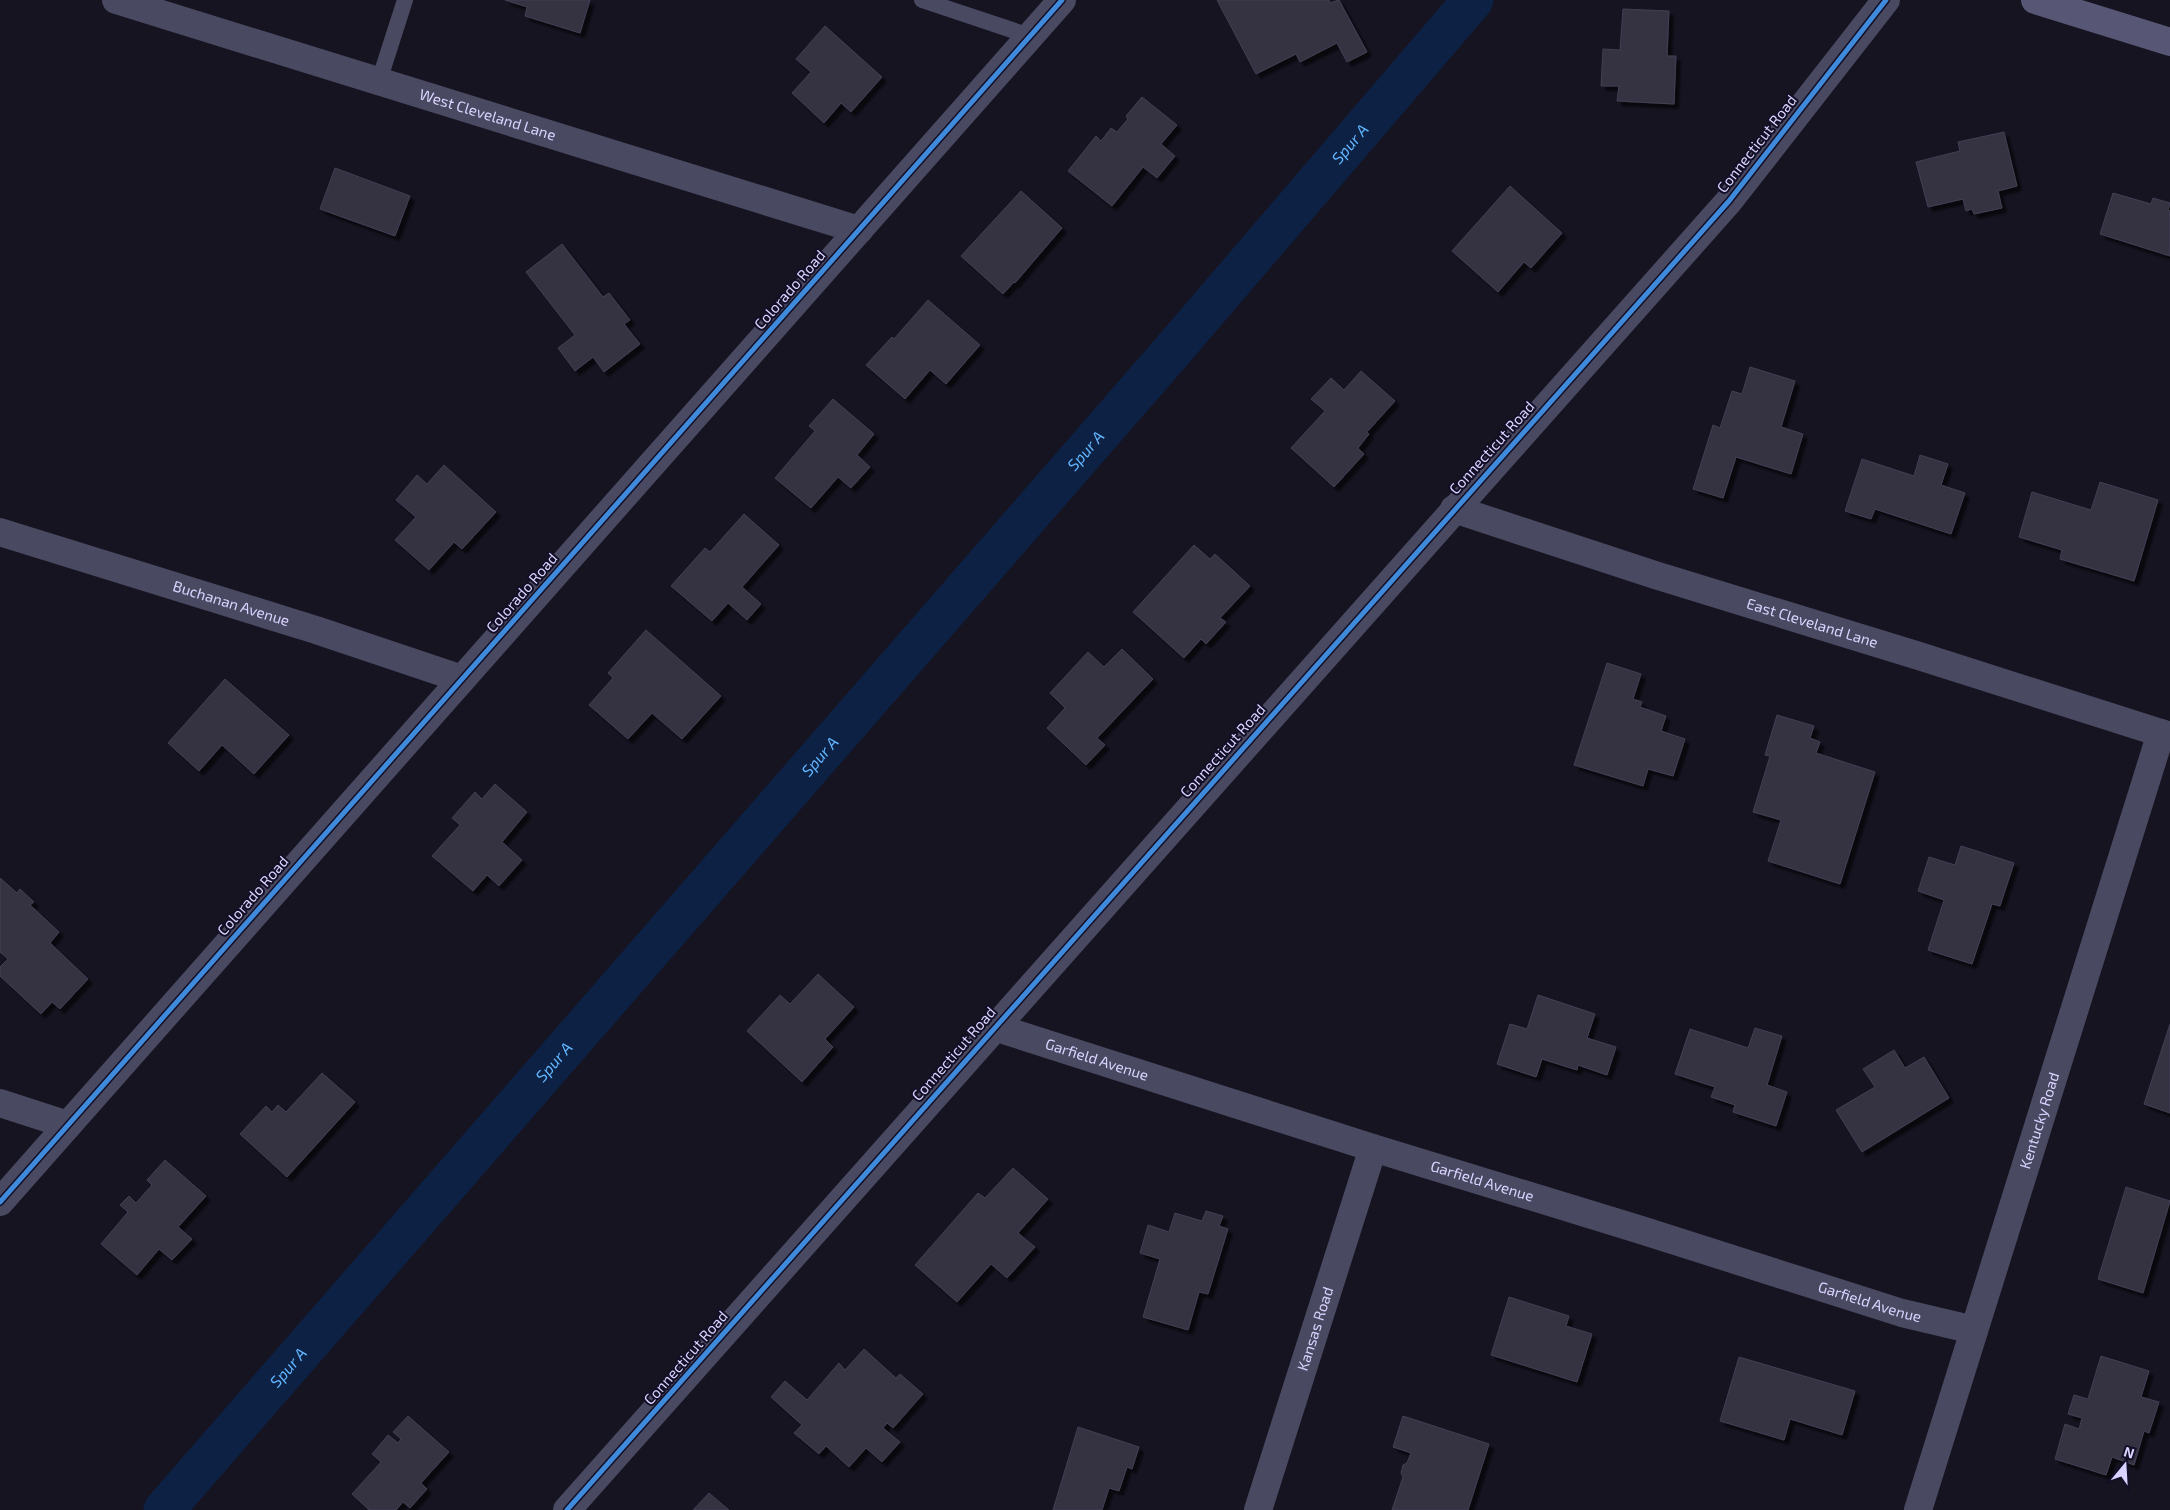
<svg xmlns="http://www.w3.org/2000/svg" width="2170" height="1510" font-family="'Exo 2',sans-serif">
  <defs>
    <filter id="shadow"><feDropShadow dx="4.5" dy="4.5" stdDeviation="1" flood-color="#0009"/></filter>
  </defs>
  <rect width="100%" height="100%" fill="#161421"/>
  <g fill="none" stroke-linecap="round" stroke-linejoin="round">
    <path stroke="#0d2144" stroke-width="41" id="s1" d="M164,1510L1173,350L1473,0"/>
  </g>
  <g fill="#343243" stroke="#433f54" filter="url(#shadow)">
    <path d="M505,0H590L580,33L525,16L527,7Z"/>
    <path d="M1217,0H1329L1330,3L1339,0L1367,52L1347,62L1337,43L1300,62L1296,54L1256,74Z"/>
    <path d="M1623,9L1669,11L1667,56H1676L1674,104L1617,101L1619,86H1601L1603,49L1620,50Z"/>
    <path d="M825,26L882,77L851,112L841,103L824,123L792,93L811,72L796,59Z"/>
    <path d="M1142,97L1177,125L1161,144L1175,156L1157,178L1143,167L1112,206L1068,171L1096,136L1101,141L1111,128L1117,132L1128,119L1126,116Z"/>
    <path d="M2004,132L2017,186L1998,191L2002,208L1974,214L1972,209L1966,211L1963,199L1928,207L1916,162L1960,151L1958,142Z"/>
    <path d="M335,168L410,196L395,236L320,209Z"/>
    <path d="M1510,186L1562,233L1531,268L1524,262L1498,292L1452,251Z"/>
    <path d="M1021,191L1062,228L1015,283L1014,282L1003,294L961,256Z"/>
    <path d="M2113,193L2151,204L2153,198L2170,203L2168,210L2170,211V256L2100,234Z"/>
    <path d="M562,244L603,297L609,293L630,320L624,324L640,344L604,372L593,357L575,371L558,348L575,335L526,272Z"/>
    <path d="M928,300L980,345L946,384L930,370L905,399L866,365L892,337L894,339Z"/>
    <path d="M1750,367L1795,381L1781,427L1803,434L1791,474L1736,457L1723,498L1693,489L1713,425L1720,428L1732,391L1742,394Z"/>
    <path d="M1361,371L1395,401L1367,432L1369,434L1358,448L1364,454L1334,487L1291,448L1325,411L1311,399L1331,378L1344,390Z"/>
    <path d="M833,399L874,434L857,455L870,467L851,488L838,477L811,508L775,478L815,431L809,426Z"/>
    <path d="M1920,455L1948,464L1941,485L1965,493L1951,534L1875,509L1871,519L1845,511L1862,459L1914,476Z"/>
    <path d="M444,465L496,512L462,549L454,542L429,570L395,540L416,517L396,500L417,475L427,484Z"/>
    <path d="M2100,482L2158,500L2134,581L2060,559L2062,550L2019,537L2032,492L2091,510Z"/>
    <path d="M744,514L779,545L742,587L761,604L747,620L728,603L712,621L671,586L705,548L710,552Z"/>
    <path d="M1194,545L1210,559L1215,554L1250,586L1220,618L1226,622L1206,644L1201,639L1184,658L1133,612Z"/>
    <path d="M646,630L721,696L682,739L652,713L628,739L589,705L613,678L608,673Z"/>
    <path d="M1122,649L1153,679L1097,738L1105,745L1086,765L1047,728L1065,708L1050,693L1088,652L1104,667Z"/>
    <path d="M1607,663L1641,674L1633,699L1642,702L1640,707L1666,716L1661,731L1685,739L1673,776L1648,769L1643,786L1574,765Z"/>
    <path d="M225,679L289,735L254,774L222,745L199,771L168,743Z"/>
    <path d="M1777,715L1814,726L1810,738L1820,742L1816,753L1875,772L1840,884L1768,861L1781,820L1753,812L1770,756L1765,755Z"/>
    <path d="M495,784L527,812L502,842L522,860L499,886L487,875L473,891L432,856L460,825L452,818L475,792L482,799Z"/>
    <path d="M1961,846L2014,863L2000,906L1992,904L1972,964L1928,950L1944,900L1918,891L1929,857L1955,865Z"/>
    <path d="M0,878L17,893L20,889L34,902L30,905L59,932L50,943L88,979L60,1009L52,1002L41,1014L0,976V967L8,959L0,952Z"/>
    <path d="M818,974L854,1007L825,1039L833,1047L802,1082L747,1031L780,995L790,1004Z"/>
    <path d="M1538,995L1595,1014L1587,1038L1616,1047L1607,1075L1578,1065L1577,1070L1542,1059L1536,1077L1497,1064L1510,1024L1527,1029Z"/>
    <path d="M2170,1024V1113L2144,1104Z"/>
    <path d="M1755,1028L1782,1036L1767,1085L1787,1092L1776,1126L1733,1112L1735,1105L1711,1097L1715,1087L1675,1074L1690,1029L1748,1048Z"/>
    <path d="M1894,1050L1905,1068L1924,1057L1949,1098L1862,1152L1836,1110L1875,1087L1863,1069Z"/>
    <path d="M322,1073L355,1102L287,1177L240,1134L266,1106L272,1112L278,1105L286,1112Z"/>
    <path d="M165,1160L206,1196L178,1227L192,1239L172,1260L159,1249L137,1275L101,1244L128,1212L120,1205L129,1196L136,1203L152,1185L147,1180Z"/>
    <path d="M1013,1168L1048,1199L1018,1233L1035,1247L1007,1278L991,1264L957,1302L915,1265L978,1193L985,1198Z"/>
    <path d="M2126,1187L2170,1201L2143,1293L2098,1279Z"/>
    <path d="M1206,1211L1223,1216L1219,1226L1228,1229L1208,1294L1199,1292L1188,1330L1143,1317L1160,1259L1140,1253L1148,1225L1169,1232L1175,1213L1202,1221Z"/>
    <path d="M1509,1297L1569,1316L1566,1326L1592,1334L1577,1382L1491,1355Z"/>
    <path d="M864,1349L896,1378L900,1374L923,1394L893,1428L887,1423L883,1428L900,1442L882,1462L866,1448L849,1467L826,1446L819,1454L794,1433L802,1425L771,1397L785,1381L807,1400L839,1363L845,1370Z"/>
    <path d="M2101,1356L2149,1371L2141,1397L2159,1402L2149,1433L2144,1431L2134,1465L2112,1457L2106,1475L2055,1459L2065,1424L2079,1429L2082,1418L2068,1414L2074,1395L2088,1399Z"/>
    <path d="M1739,1357L1855,1391L1842,1435L1790,1419L1784,1440L1720,1421Z"/>
    <path d="M408,1416L449,1452L421,1483L427,1489L410,1508L403,1502L396,1510H369L352,1494L381,1462L372,1454L388,1435L398,1443L401,1439L393,1432Z"/>
    <path d="M1403,1416L1489,1444L1468,1510H1392L1403,1477L1401,1473L1403,1465L1407,1463L1411,1453L1393,1447Z"/>
    <path d="M1078,1427L1139,1447L1132,1469L1127,1467L1119,1491L1109,1488L1102,1510H1053Z"/>
    <path d="M709,1493L729,1510H693Z"/>
  </g>
  <g fill="none" stroke-linecap="round" stroke-linejoin="round">
    <g stroke="#4a4962" stroke-width="16">
      <path d="M922,0L1030,36"/>
      <path d="M379,81L405,0"/>
    </g>
    <g stroke="#4a4962" stroke-width="28">
      <path id="s2" d="M116,0L859,230"/>
      <path id="s3" d="M1454,509L1655,575L1919,656L2170,736"/>
      <path id="s4" d="M0,532L316,630L462,679"/>
      <path id="s5" d="M994,1027L1373,1148L1641,1230L1902,1313L1974,1330"/>
      <path d="M0,1103L68,1125"/>
      <path d="M0,1202L1062,0"/>
      <path d="M567,1510L1729,201L1886,0"/>
      <path id="s6" d="M1258,1510L1373,1148"/>
      <path id="s7" d="M1918,1510L2161,733"/>
    </g>
    <path stroke="#575674" stroke-width="28" d="M2035,0L2170,42"/>
    <g stroke="#130f26" stroke-width="8">
      <g id="cycleway">
        <path d="M0,1202L1062,0"/>
        <path d="M567,1510L1729,201L1886,0"/>
      </g>
    </g>
    <use href="#cycleway" stroke="#408adc" stroke-width="5"/>
  </g>
  <g text-anchor="middle" stroke-width="4" stroke-linejoin="round" paint-order="stroke">
    <g font-size="15" fill="#d9d4ff" stroke="#130f26">
      <text dy="5" stroke="none"><textPath href="#s2" startOffset="389">West Cleveland Lane</textPath></text>
      <text transform="translate(1757 144) rotate(-52)" y="5">Connecticut Road</text>
      <text transform="translate(790 290) rotate(-49)" y="5">Colorado Road</text>
      <text transform="translate(1492 448) rotate(-48)" y="5">Connecticut Road</text>
      <text transform="translate(522 593) rotate(-49)" y="5">Colorado Road</text>
      <text dy="5" stroke="none"><textPath href="#s4" startOffset="242">Buchanan Avenue</textPath></text>
      <text dy="5" stroke="none"><textPath href="#s3" startOffset="376">East Cleveland Lane</textPath></text>
      <text transform="translate(1223 751) rotate(-48)" y="5">Connecticut Road</text>
      <text transform="translate(253 896) rotate(-49)" y="5">Colorado Road</text>
      <text transform="translate(954 1054) rotate(-49)" y="5">Connecticut Road</text>
      <text dy="5" stroke="none"><textPath href="#s5" startOffset="108">Garfield Avenue</textPath></text>
      <text dy="5" stroke="none"><textPath href="#s7" startOffset="408">Kentucky Road</textPath></text>
      <text dy="5" stroke="none"><textPath href="#s5" startOffset="512">Garfield Avenue</textPath></text>
      <text dy="5" stroke="none"><textPath href="#s5" startOffset="918">Garfield Avenue</textPath></text>
      <text dy="5" stroke="none"><textPath href="#s6" startOffset="190">Kansas Road</textPath></text>
      <text transform="translate(686 1358) rotate(-49)" y="5">Connecticut Road</text>
    </g>
    <g font-size="16" font-style="italic" fill="#62b6ff" stroke="#130f26">
      <text dy="6" stroke="none"><textPath href="#s1" startOffset="1809">Spur A</textPath></text>
      <text dy="6" stroke="none"><textPath href="#s1" startOffset="1404">Spur A</textPath></text>
      <text dy="6" stroke="none"><textPath href="#s1" startOffset="999">Spur A</textPath></text>
      <text dy="6" stroke="none"><textPath href="#s1" startOffset="594">Spur A</textPath></text>
      <text dy="6" stroke="none"><textPath href="#s1" startOffset="189">Spur A</textPath></text>
    </g>
  </g>
  <g transform="translate(2125 1465) rotate(18)" stroke="#130f26" stroke-width="4" paint-order="stroke">
  <path d="M0-4L9 19L0 12L-9 19Z" fill="#d9d4ff"/>
  <text y="-8" font-size="14" font-weight="bold" text-anchor="middle" fill="#d9d4ff">N</text>
  </g>
</svg>
